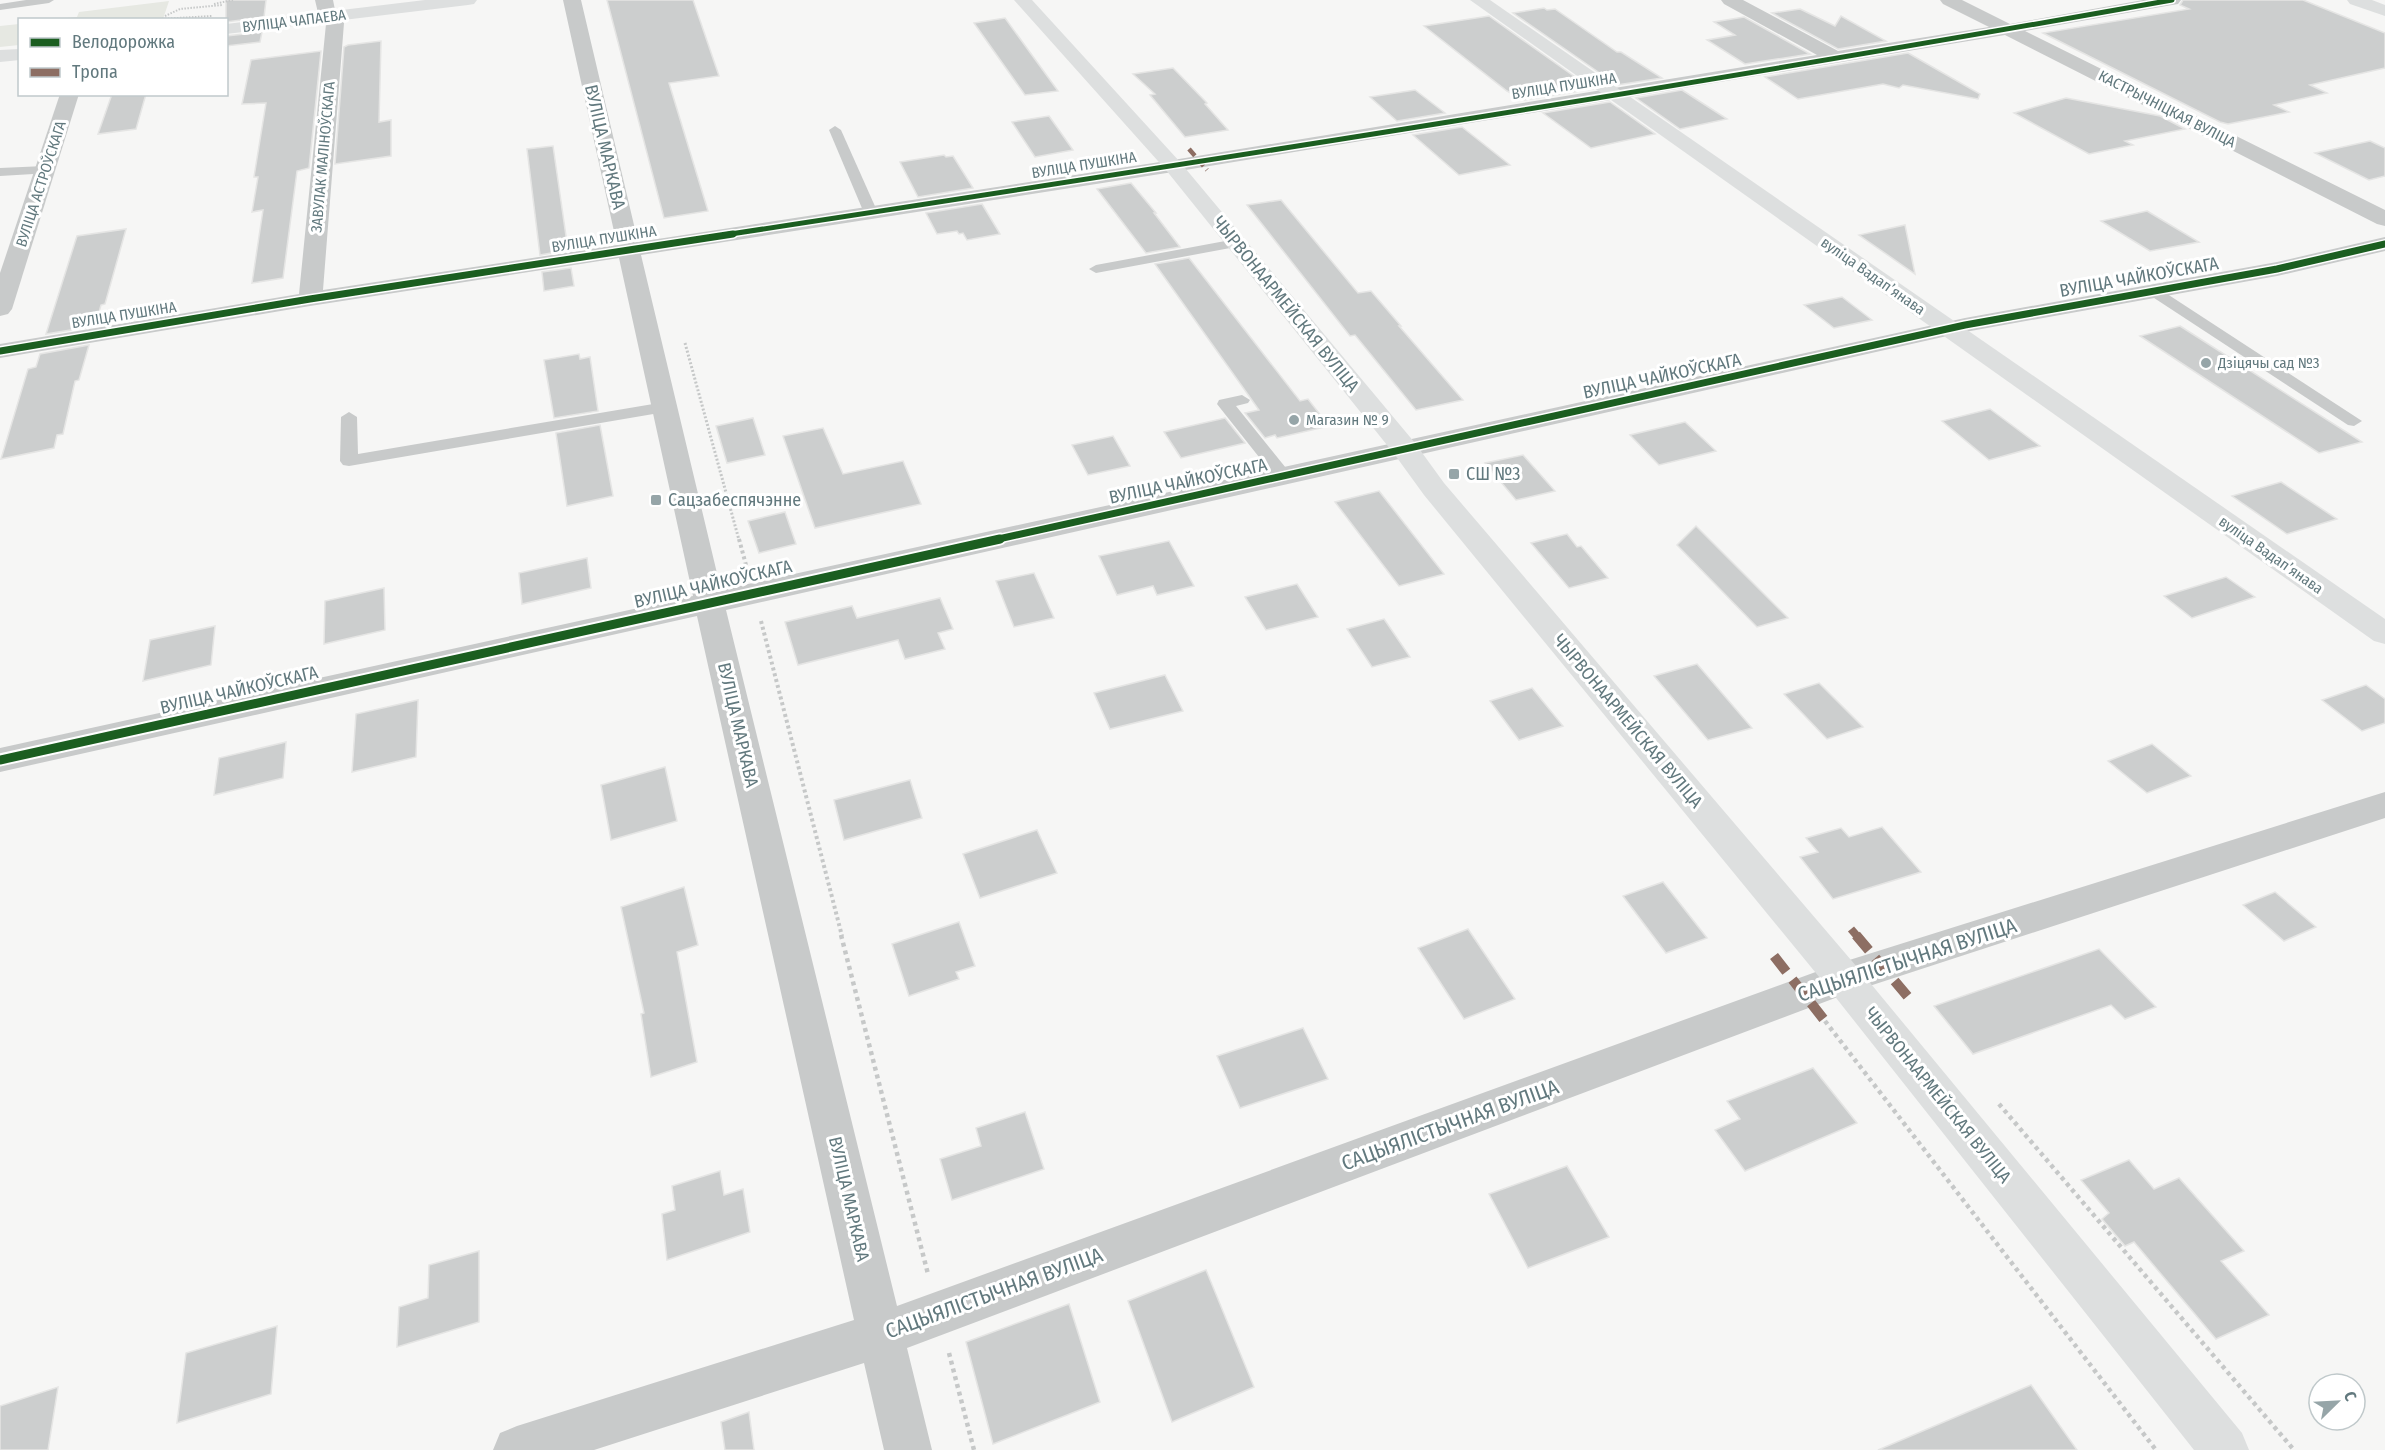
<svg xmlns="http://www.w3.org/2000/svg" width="2385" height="1450" font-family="'Fira Sans Condensed',sans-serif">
  <rect width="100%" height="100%" fill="#f6f6f5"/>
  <g fill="#e6e8e2">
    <path d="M169,1L163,19H55L77,17L79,12Z"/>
    <path d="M19,24V45L0,47V26Z"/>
  </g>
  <g fill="#cccece" stroke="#e5e5e4" stroke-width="1.5">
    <path d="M226,0H266L264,17L226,22Z"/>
    <path d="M607,0H693L719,76L669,83L708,211L664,218Z"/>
    <path d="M2183,0H2303L2385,33V68L2310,85L2327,93L2274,105L2289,112L2228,124L2220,122L2043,33L2189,9L2180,5Z"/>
    <path d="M1544,8L1547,10L1555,9L1617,52H1621L1662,78L1617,85L1513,13Z"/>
    <path d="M1800,9L1835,26L1841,16L1886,41L1838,49L1772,13Z"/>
    <path d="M1489,16L1592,89L1524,100L1507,91L1424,26Z"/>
    <path d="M1744,17L1810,54L1745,64L1707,40L1735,35L1714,22Z"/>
    <path d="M1005,18L1058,91L1025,95L974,23Z"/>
    <path d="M262,32L260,42L226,46V36Z"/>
    <path d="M381,41L379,122L391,120V156L335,164L344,47L348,45Z"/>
    <path d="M321,51L309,168L297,171L283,278L252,283L263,210L252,212L258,177H254L266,103L242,104L251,60Z"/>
    <path d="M1908,53L1980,94L1978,99L1903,85L1899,88L1883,84L1798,99L1765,77Z"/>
    <path d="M1173,68L1207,103L1205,104L1228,130L1185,137L1150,95L1155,94L1133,74Z"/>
    <path d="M1415,90L1445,113L1397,121L1370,97Z"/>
    <path d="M1682,90L1727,119L1680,129L1636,98Z"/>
    <path d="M112,94H146L136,129L98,134Z"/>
    <path d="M2066,98L2160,116L2185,129L2125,141L2133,145L2089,154L2014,113Z"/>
    <path d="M1610,102L1655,134L1591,148L1543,113Z"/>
    <path d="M1049,116L1073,150L1035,157L1012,122Z"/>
    <path d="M1462,127L1510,165L1459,175L1413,135Z"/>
    <path d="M2370,141L2385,148V176L2369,180L2315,153Z"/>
    <path d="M553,146L568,250L540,255L527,149Z"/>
    <path d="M944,155L946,157L953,156L973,188L918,197L900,162Z"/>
    <path d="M1131,183L1156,213H1154L1180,247L1146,253L1097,189Z"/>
    <path d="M1281,200L1358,293L1371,291L1401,326H1399L1463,400L1416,410L1355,335L1350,336L1247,205Z"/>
    <path d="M982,204L1000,234L967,240L963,233L959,234L957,231L937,234L926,213Z"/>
    <path d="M2147,211L2199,242L2150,251L2101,221Z"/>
    <path d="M1905,225L1915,274L1859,235Z"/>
    <path d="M126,229L105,304L101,305L95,326L46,334L77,236Z"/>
    <path d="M1189,258L1300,401L1308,399L1329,426L1277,438L1275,435L1265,438L1245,413L1259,410L1155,264Z"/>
    <path d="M571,268L574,286L544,291L542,272Z"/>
    <path d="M1842,297L1872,320L1834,328L1804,305Z"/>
    <path d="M2180,326L2362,442L2319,453L2140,336Z"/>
    <path d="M89,345L79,380L75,381L63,434L57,435L54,448L1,459L28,369L36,367L40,354Z"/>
    <path d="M579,354L580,359L590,357L598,411L554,418L544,360Z"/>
    <path d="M1990,409L2040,446L1989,460L1942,421Z"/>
    <path d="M753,418L765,455L727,463L716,426Z"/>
    <path d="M1225,418L1245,443L1181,458L1164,432Z"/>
    <path d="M1685,422L1716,451L1659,465L1630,435Z"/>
    <path d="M600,425L613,496L567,506L556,433Z"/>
    <path d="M823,428L843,474L903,461L921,504L815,528L783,436Z"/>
    <path d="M1113,436L1130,466L1088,475L1072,445Z"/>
    <path d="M1523,455L1555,491L1516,500L1485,463Z"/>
    <path d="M2281,482L2337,519L2287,534L2232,496Z"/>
    <path d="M1379,491L1444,574L1399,586L1335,502Z"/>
    <path d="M785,512L796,544L759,553L748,521Z"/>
    <path d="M1696,526L1788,618L1757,627L1677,545Z"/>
    <path d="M1567,534L1577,547L1581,546L1608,578L1569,588L1531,543Z"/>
    <path d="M1169,541L1194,586L1157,595L1153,586L1117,595L1099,556Z"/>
    <path d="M587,558L591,588L522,604L519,573Z"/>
    <path d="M1034,573L1054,618L1014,627L996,581Z"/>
    <path d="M2226,577L2255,597L2192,618L2164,596Z"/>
    <path d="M1297,584L1318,617L1266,630L1245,597Z"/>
    <path d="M384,588L385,630L324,644L325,601Z"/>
    <path d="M940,598L953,629L938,633L945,649L905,659L898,640L798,665L785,622L852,606L857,618Z"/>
    <path d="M1384,619L1410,657L1372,667L1347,629Z"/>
    <path d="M215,626L211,665L143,681L150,640Z"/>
    <path d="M1697,664L1752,728L1708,740L1654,676Z"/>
    <path d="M1165,675L1183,711L1110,729L1094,693Z"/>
    <path d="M1819,683L1863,727L1827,739L1784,694Z"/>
    <path d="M2366,685L2385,699V723L2362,731L2322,700Z"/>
    <path d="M1532,688L1563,726L1519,740L1490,701Z"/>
    <path d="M418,700L416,757L352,772L356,714Z"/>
    <path d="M286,742L283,778L214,795L219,758Z"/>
    <path d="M2152,744L2191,776L2147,793L2108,761Z"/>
    <path d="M665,767L677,821L611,840L601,785Z"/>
    <path d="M910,780L922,818L844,840L834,800Z"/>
    <path d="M1882,827L1921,872L1833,899L1800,857L1818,852L1806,838L1841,828L1849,837Z"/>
    <path d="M1037,830L1057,873L980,898L963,854Z"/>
    <path d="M1663,882L1707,938L1666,953L1623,896Z"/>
    <path d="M684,887L698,945L677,952L697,1062L651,1077L641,1014L644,1013L621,907Z"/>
    <path d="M2275,892L2316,927L2284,941L2243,905Z"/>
    <path d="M959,922L975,966L956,972L959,979L909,996L892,944Z"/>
    <path d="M1468,929L1515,999L1464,1019L1418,948Z"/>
    <path d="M2099,949L2156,1007L2125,1019L2111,1005L1973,1054L1934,1006Z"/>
    <path d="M1303,1028L1328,1079L1240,1108L1217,1056Z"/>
    <path d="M1813,1068L1857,1123L1745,1171L1715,1130L1740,1119L1727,1101Z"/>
    <path d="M1025,1112L1044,1169L952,1200L940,1159L981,1146L976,1128Z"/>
    <path d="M2129,1160L2154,1189L2179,1178L2244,1251L2221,1261L2269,1315L2216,1339L2134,1242L2125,1246L2102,1219L2109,1213L2081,1180Z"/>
    <path d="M1567,1166L1609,1237L1528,1268L1489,1194Z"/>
    <path d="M720,1171L724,1195L743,1189L750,1232L667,1260L662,1214L675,1210L672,1186Z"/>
    <path d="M479,1251V1322L397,1347L399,1307L428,1298L429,1265Z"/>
    <path d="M1206,1270L1254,1387L1172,1422L1128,1301Z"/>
    <path d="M1069,1304L1100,1402L993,1444L966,1342Z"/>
    <path d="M277,1326L271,1394L177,1423L186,1353Z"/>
    <path d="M2031,1385L2077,1450H1878Z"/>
    <path d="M58,1387L48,1450H0V1406Z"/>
    <path d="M749,1412L754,1450H725L721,1422Z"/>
  </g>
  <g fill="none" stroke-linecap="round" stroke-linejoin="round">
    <g stroke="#c6c8c8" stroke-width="2" stroke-dasharray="1.5 1.5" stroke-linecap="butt">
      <path d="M214,4L233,0"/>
      <path d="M165,16L180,9L222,5"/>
      <path d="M141,20L212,16"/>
    </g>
    <path stroke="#c6c8c8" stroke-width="3" stroke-dasharray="2 2" stroke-linecap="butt" d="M685,343L739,540"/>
    <g stroke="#c6c8c8" stroke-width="4" stroke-dasharray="3 3" stroke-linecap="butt">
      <path d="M739,539L746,565"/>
      <path d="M761,621L842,936"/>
    </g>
    <g stroke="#c6c8c8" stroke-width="4.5" stroke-dasharray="4 4" stroke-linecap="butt">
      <path d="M841,935L928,1274"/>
      <path d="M1825,1021L2156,1450"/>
      <path d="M1999,1104L2294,1450"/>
      <path d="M949,1353L974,1450"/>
    </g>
    <g fill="#c8caca" fill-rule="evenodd">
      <path d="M26,0H54L49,3L0,10V4Z"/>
      <path d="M835,126L841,130L878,213L876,216L871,217L864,213L829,130Z"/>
      <path d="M45,166L50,167L52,170L50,173L0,176V168Z"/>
      <path d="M1236,239L1241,240L1243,243L1241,246L1096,273L1089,269L1096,265Z"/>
      <path d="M2153,287L2158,288L2362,421L2354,426L2348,425L2148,294L2146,291Z"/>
      <path d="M1242,395L1250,400L1248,403L1236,406L1290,473L1293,477L1290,481H1278L1217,404L1219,400Z"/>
      <path d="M665,402L673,407L671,411L349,466L343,465L340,461L341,417L349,412L357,417L358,454Z"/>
    </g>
    <g fill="#c8caca" fill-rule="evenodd">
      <path d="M315,0H333L336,15L344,23L323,290L617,245L563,0H581L638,242L1173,160L1817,55L1724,4L1721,0H1743L1838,51L1989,27L1943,4L1940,0H1962L2010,24L2143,0H2181L2178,4L2172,5L2025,31L2385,210V226L2377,224L2005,35L1173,172L641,255L721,590L1965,318L2277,262L2385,237V251L2277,276L1965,332L726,610L897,1306L1843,962L2385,792V818L1851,992L907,1348L932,1450H884L864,1363L594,1450H493L500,1433L517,1426L854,1320L697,616L0,772V748L693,596L619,258L310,306L0,358V344L299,294L326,24L319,17Z"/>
      <path d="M60,94H79L12,309L8,314L0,316V273Z"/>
    </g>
    <g fill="#dddfdf" fill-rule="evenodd">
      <path d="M425,0H477L474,4L468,5L226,34V24Z"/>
      <path d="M1014,0H1032L1180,162L1415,443L1444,483L1857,967L2242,1433L2249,1450H2194L1829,989L1424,495L1395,455L1166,170Z"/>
      <path d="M1470,0H1490L2385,619V644L2374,641Z"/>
      <path d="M2347,0H2372L2385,5V16L2350,4Z"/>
      <path d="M20,49V60L0,62V50Z"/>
    </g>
    <path stroke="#8d6e63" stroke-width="4.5" stroke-dasharray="9 4.5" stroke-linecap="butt" d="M1189,149L1207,170"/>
    <path stroke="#8d6e63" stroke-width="8" stroke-dasharray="15 8" stroke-linecap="butt" d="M1851,929L1857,936"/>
    <g stroke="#8d6e63" stroke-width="10" stroke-dasharray="20 10" stroke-linecap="butt">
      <path d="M1856,935L1909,998"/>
      <path d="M1774,956L1825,1021"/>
    </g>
    <g stroke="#fff" stroke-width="8">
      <path id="cycleway-far2" d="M724,235C1207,161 1690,86 2172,0"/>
    </g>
    <g stroke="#fff" stroke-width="10">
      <g id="cycleway-far1">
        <path d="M0,351L310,299L733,234"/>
        <path d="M994,540L1965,325L2277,269L2385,244"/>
      </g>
    </g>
    <g stroke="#fff" stroke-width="13">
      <path id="cycleway" d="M0,760L1000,539"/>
    </g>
    <use href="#cycleway-far2" stroke="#1b5e20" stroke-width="5"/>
    <use href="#cycleway-far1" stroke="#1b5e20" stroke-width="7"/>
    <use href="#cycleway" stroke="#1b5e20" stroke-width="9"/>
  </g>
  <g fill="#96a5a8" stroke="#fff" stroke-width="2">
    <circle cx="2206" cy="363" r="6"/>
    <circle cx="1294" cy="420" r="6"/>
    <rect x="1448" y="468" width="12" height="12" rx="3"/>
    <rect x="650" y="494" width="12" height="12" rx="3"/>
  </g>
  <g text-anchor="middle" stroke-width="6" stroke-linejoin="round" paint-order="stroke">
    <g font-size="15" fill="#62797e" stroke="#fff">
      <text transform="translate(294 21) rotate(-7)" y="5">ВУЛІЦА ЧАПАЕВА</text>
      <text transform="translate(1564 86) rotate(-9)" y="5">ВУЛІЦА ПУШКІНА</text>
      <text transform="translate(2167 109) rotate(27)" y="5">КАСТРЫЧНІЦКАЯ ВУЛІЦА</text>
      <text transform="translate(323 157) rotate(-85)" y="5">ЗАВУЛАК МАЛІНОЎСКАГА</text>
      <text transform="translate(1084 165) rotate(-9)" y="5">ВУЛІЦА ПУШКІНА</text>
      <text transform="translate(41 184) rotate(-72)" y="5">ВУЛІЦА АСТРОЎСКАГА</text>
      <text transform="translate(604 239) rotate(-9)" y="5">ВУЛІЦА ПУШКІНА</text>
      <text transform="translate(1873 276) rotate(35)" y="5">вуліца Вадапʼянава</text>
      <text transform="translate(124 315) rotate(-9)" y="5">ВУЛІЦА ПУШКІНА</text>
      <text transform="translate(2271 555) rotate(35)" y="5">вуліца Вадапʼянава</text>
    </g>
    <g font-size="15" fill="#62797e" stroke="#fff" text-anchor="start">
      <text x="2218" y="368">Дзіцячы сад №3</text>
      <text x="1306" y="425">Магазин № 9</text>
    </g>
    <g font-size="18" fill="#62797e" stroke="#fff">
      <text transform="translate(605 147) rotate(77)" y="6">ВУЛІЦА МАРКАВА</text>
      <text transform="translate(2139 277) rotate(-10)" y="6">ВУЛІЦА ЧАЙКОЎСКАГА</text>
      <text transform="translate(1286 304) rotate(51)" y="6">ЧЫРВОНААРМЕЙСКАЯ ВУЛІЦА</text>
      <text transform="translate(1662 376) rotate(-12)" y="6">ВУЛІЦА ЧАЙКОЎСКАГА</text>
      <text transform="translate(1188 481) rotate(-12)" y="6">ВУЛІЦА ЧАЙКОЎСКАГА</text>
      <text transform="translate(713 584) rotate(-13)" y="6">ВУЛІЦА ЧАЙКОЎСКАГА</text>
      <text transform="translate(239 690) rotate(-13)" y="6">ВУЛІЦА ЧАЙКОЎСКАГА</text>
      <text transform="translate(1628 721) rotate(50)" y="6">ЧЫРВОНААРМЕЙСКАЯ ВУЛІЦА</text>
      <text transform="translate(738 725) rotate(77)" y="6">ВУЛІЦА МАРКАВА</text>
      <text transform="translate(1938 1095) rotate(51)" y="6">ЧЫРВОНААРМЕЙСКАЯ ВУЛІЦА</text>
      <text transform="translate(849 1199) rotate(77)" y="6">ВУЛІЦА МАРКАВА</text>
    </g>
    <g font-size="18" fill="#62797e" stroke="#fff" text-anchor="start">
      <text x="1466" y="480">СШ №3</text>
      <text x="668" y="506">Сацзабеспячэнне</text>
    </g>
    <g font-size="21" fill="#62797e" stroke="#fff">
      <text transform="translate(1907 960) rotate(-18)" y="7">САЦЫЯЛІСТЫЧНАЯ ВУЛІЦА</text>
      <text transform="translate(1450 1125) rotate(-20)" y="7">САЦЫЯЛІСТЫЧНАЯ ВУЛІЦА</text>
      <text transform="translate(994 1293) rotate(-20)" y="7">САЦЫЯЛІСТЫЧНАЯ ВУЛІЦА</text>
    </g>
  </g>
  <rect x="18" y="18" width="210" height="78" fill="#ffffff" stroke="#c0c9cb" stroke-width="1.5"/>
  <rect x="30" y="38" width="30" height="9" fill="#1b5e20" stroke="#c0c9cb" stroke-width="1.5"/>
  <text x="72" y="48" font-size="18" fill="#62797e">Велодорожка</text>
  <rect x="30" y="68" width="30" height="9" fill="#8d6e63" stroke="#c0c9cb" stroke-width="1.5"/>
  <text x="72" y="78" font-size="18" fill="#62797e">Тропа</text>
  <g transform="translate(2337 1402) rotate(66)"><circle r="28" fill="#ffffff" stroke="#c0c9cb" stroke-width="1.5"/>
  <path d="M0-4.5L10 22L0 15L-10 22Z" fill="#96a5a8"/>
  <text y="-9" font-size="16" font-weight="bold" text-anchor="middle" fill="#62797e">С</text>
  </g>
</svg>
